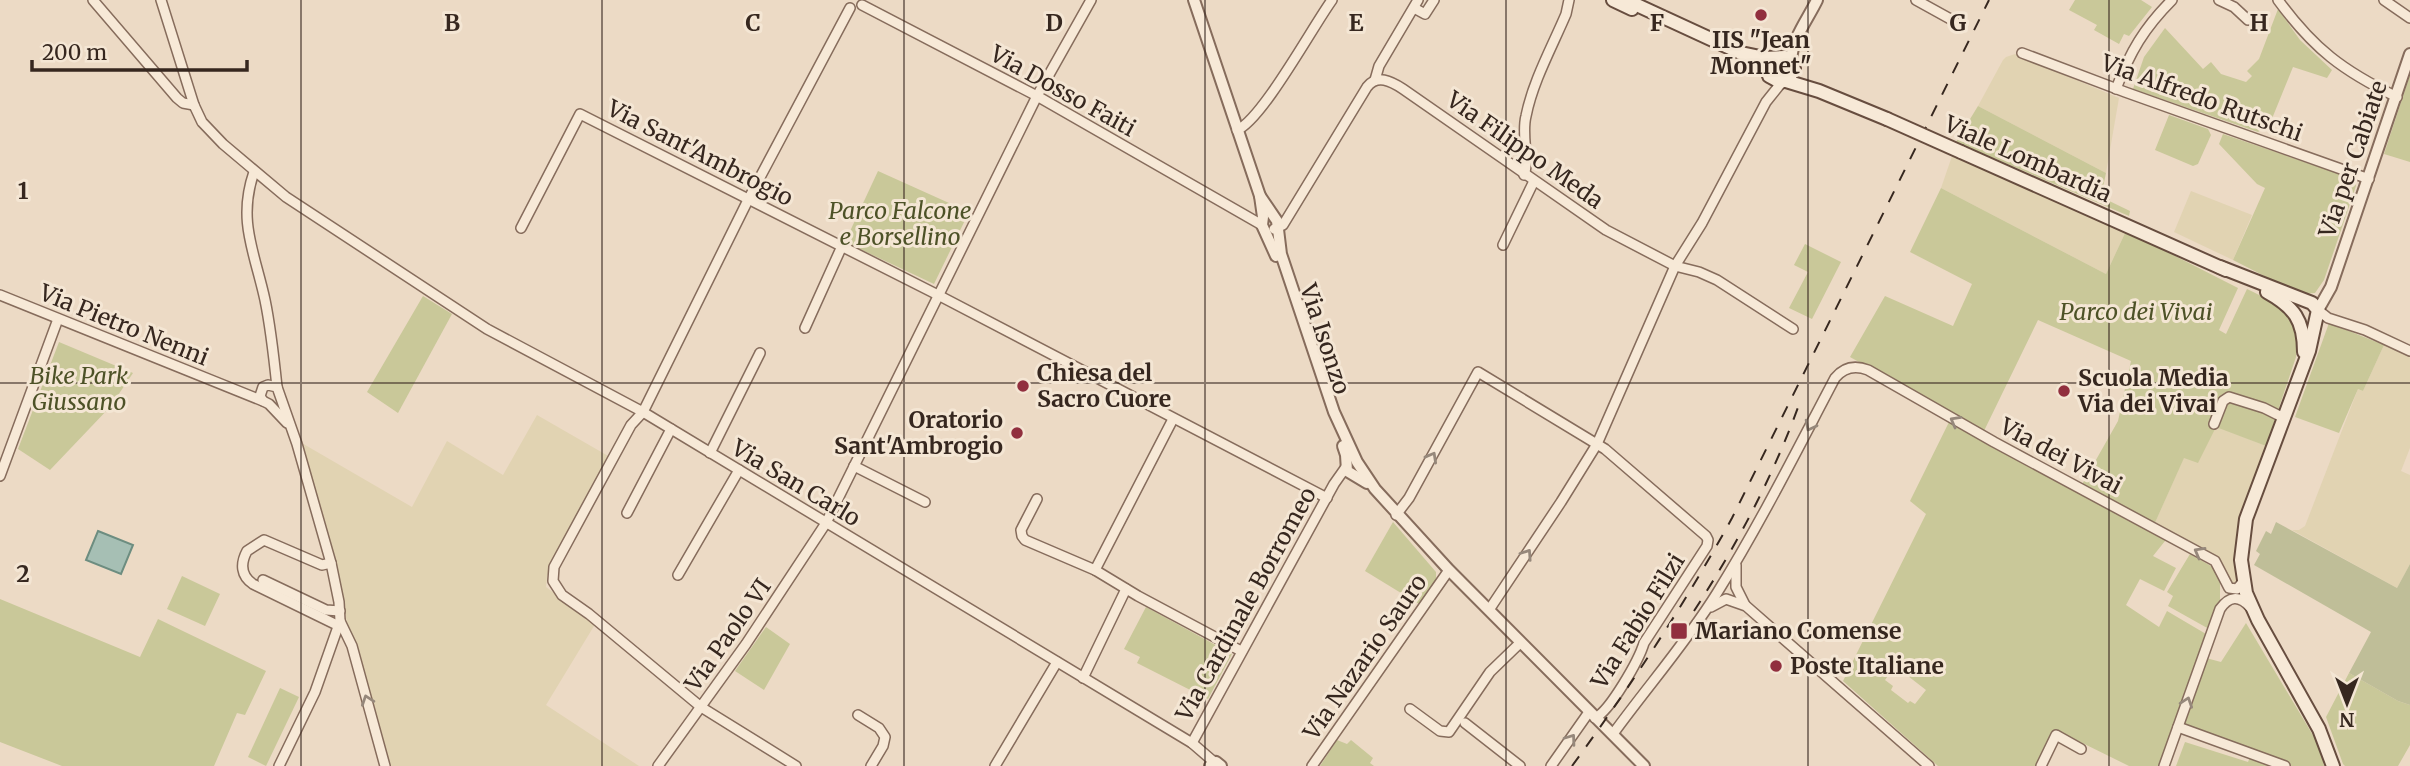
<svg xmlns="http://www.w3.org/2000/svg" width="2410" height="766" font-family="Merriweather,serif">
  <rect width="100%" height="100%" fill="#ecdac5"/>
  <g fill="#e1d3b2">
    <path d="M2015,54L2119,98L2106,173L1978,106L2003,60L2006,57Z"/>
    <path d="M1952,156L2126,231L2106,274L1941,188Z"/>
    <path d="M2191,191L2252,215L2233,260L2174,232Z"/>
    <path d="M2384,345L2410,357V448L2401,471L2410,475V564L2397,588L2292,530H2299L2305,526L2358,389L2363,391Z"/>
    <path d="M537,415L610,457L576,517L547,576L546,587L594,623V626L546,705L639,766H389L347,623L336,562L300,442L412,507L447,441L503,475Z"/>
    <path d="M2216,426L2266,446L2240,530L2239,579L2234,585L2229,583L2221,563L2154,525L2184,457Z"/>
  </g>
  <g fill="#c9c899" fill-rule="evenodd">
    <path d="M2075,0H2141L2152,7L2129,36L2124,34L2119,44L2094,30L2097,25L2069,10Z"/>
    <path d="M2278,9L2300,40L2332,70L2327,78L2293,67L2269,126L2258,132L2133,89L2144,57L2165,28L2203,69L2211,62L2221,74L2246,82L2252,76L2247,71L2259,59Z"/>
    <path d="M2410,75V162L2384,154Z"/>
    <path d="M1978,106L2106,173L2101,197L2130,211L2129,216L1956,142Z"/>
    <path d="M2169,115L2208,129L2211,135L2198,164L2193,166L2155,150Z"/>
    <path d="M2223,134L2354,179L2356,186L2324,280L2315,293L2300,294L2233,260L2265,188L2257,184L2219,144Z"/>
    <path d="M878,171L969,212L934,284L845,242Z"/>
    <path d="M1941,188L2106,274L2126,231L2238,288L2219,330L2226,334L2247,289C2281,305 2300,317 2296,357L2266,446L2216,427L2198,463L2184,458L2154,525L2169,536L2153,556L2176,568L2164,591L2140,579L2126,605L2159,627L2167,611L2206,634L2160,766H2129L2056,730L2036,766H1938L1843,681L1926,514L1910,501L1951,418L1920,396L1850,357L1885,296L1953,326L1972,284L1910,252ZM2038,320L2131,361L2118,421L2080,488L1982,435ZM1895,666L1926,690L1915,704L1910,701L1908,703L1891,690L1893,686L1885,680Z"/>
    <path d="M1805,244L1841,262L1812,319L1789,308L1808,272L1794,265Z"/>
    <path d="M423,296L452,314L398,413L367,392Z"/>
    <path d="M2329,323L2384,345L2363,391L2358,389L2339,433L2295,417Z"/>
    <path d="M59,342L133,373L110,407L50,470L18,449Z"/>
    <path d="M1393,522L1436,572V581L1419,604L1365,571Z"/>
    <path d="M2190,554L2211,566L2220,577V601L2209,629L2168,606L2173,596L2167,592Z"/>
    <path d="M182,576L220,594L205,626L167,609Z"/>
    <path d="M0,599L140,657L158,619L266,671L245,715L237,713L214,766H62L0,742Z"/>
    <path d="M1146,607L1232,654L1208,699L1137,663L1140,657L1124,649Z"/>
    <path d="M2246,623L2320,747L2324,766H2176L2185,742L2248,762L2252,752L2183,727L2206,658L2221,662Z"/>
    <path d="M766,627L790,644L764,690L735,671Z"/>
    <path d="M2349,673L2398,701L2410,705V745L2398,766H2345L2343,764L2326,717Z"/>
    <path d="M280,688L299,697L266,766L248,757Z"/>
    <path d="M1337,740L1347,744L1351,740L1373,758L1370,763L1374,766H1320Z"/>
  </g>
  <path fill="#bfbe98" d="M2276,522L2397,588L2410,564V705L2398,701L2349,673L2371,632L2254,565L2260,554L2256,551L2266,531L2271,534Z"/>
  <path fill="#a6bfb4" stroke="#6d8d80" stroke-width="2" d="M98,531L133,545L121,574L86,560Z"/>
  <g fill="none" stroke-linecap="round" stroke-linejoin="round">
    <g stroke="#866c5c" stroke-width="12">
      <g id="minor">
        <path d="M93,0L177,98L183,103L194,105"/>
        <path d="M161,0L194,105L202,122L223,144L286,197L487,329L643,412L1192,743L1214,762"/>
        <path d="M1916,0L1954,21"/>
        <path d="M2219,0L2234,7L2248,20"/>
        <path d="M2278,0C2314,49 2343,71 2397,97"/>
        <path d="M2384,0L2410,18"/>
        <path d="M862,5L1037,96L1262,225"/>
        <path d="M1414,8L1425,14L1434,0"/>
        <path d="M2022,53L2125,92L2369,179"/>
        <path d="M1375,80L1379,66L1418,0"/>
        <path d="M2116,89C2130,52 2144,28 2172,0"/>
        <path d="M1237,130C1262,120 1313,26 1332,0"/>
        <path d="M254,172C237,221 255,253 265,300C271,329 274,358 277,387"/>
        <path d="M1524,175C1530,160 1521,135 1526,116C1533,81 1552,47 1566,14L1569,0"/>
        <path d="M521,228L580,114L938,295L1327,498"/>
        <path d="M1274,229L1283,225L1367,87C1377,74 1391,81 1403,89L1606,230L1675,266L1699,272L1717,280L1793,329"/>
        <path d="M1503,245L1534,181"/>
        <path d="M0,295L263,401L269,404L287,423"/>
        <path d="M2318,310L2328,318L2365,330L2410,351"/>
        <path d="M805,328L842,246"/>
        <path d="M263,401L260,396L263,387L268,385L277,387L297,444L331,563L339,602L340,621L315,692L279,766"/>
        <path d="M2214,424L2223,401L2229,397L2264,408L2284,418"/>
        <path d="M710,453L760,353"/>
        <path d="M854,466L925,502"/>
        <path d="M0,476L58,319"/>
        <path d="M1037,499L1021,530L1022,536L1025,540L1095,570L1138,596L1241,651"/>
        <path d="M627,513L671,429"/>
        <path d="M1396,515L1409,498L1478,372L1605,449L1706,536L1708,540L1707,546L1644,643C1639,660 1610,711 1595,718"/>
        <path d="M331,563L322,565L264,540L247,551C240,564 241,576 253,584L339,626"/>
        <path d="M1736,565V587L1745,605"/>
        <path d="M1095,570L1173,419"/>
        <path d="M678,575L739,470"/>
        <path d="M263,580L326,610L340,611"/>
        <path d="M1711,607L1726,599L1746,606L1929,766"/>
        <path d="M1489,610L1561,502L1597,444L1675,266L1702,223L1766,102L1782,82"/>
        <path d="M340,621L352,646L385,766"/>
        <path d="M1083,678L1126,589"/>
        <path d="M1410,709L1440,731L1449,732L1490,672L1520,643"/>
        <path d="M858,715L879,728L885,737L883,746L871,766"/>
        <path d="M1465,723L1520,766"/>
        <path d="M2178,727L2285,766"/>
        <path d="M1613,734C1647,687 1686,643 1717,593C1760,524 1797,450 1835,378C1844,367 1855,365 1868,370L1994,442L2215,561L2229,588L2237,589L2243,582"/>
        <path d="M1192,743L1334,484L1346,467"/>
        <path d="M658,766L746,644L826,523L1037,96L1091,0"/>
        <path d="M796,766L701,707L589,614L562,595L553,581L554,567L631,425L643,412L749,198L850,8"/>
        <path d="M995,766L1057,662"/>
        <path d="M1312,766L1449,570"/>
        <path d="M1551,766L1589,712"/>
        <path d="M2041,766L2056,735L2081,749"/>
        <path d="M2164,766L2220,609C2229,596 2239,595 2250,607"/>
      </g>
    </g>
    <g stroke="#866c5c" stroke-width="14">
      <g id="tertiary">
        <path d="M1194,0L1260,196L1263,217L1262,225L1276,256"/>
        <path d="M1791,62C1791,40 1808,19 1817,0"/>
        <path d="M1260,196L1277,221L1281,254L1334,412L1357,462L1375,489L1449,570L1644,766"/>
        <path d="M2318,310L2331,287L2410,54"/>
        <path d="M1343,446L1346,455L1347,471L1367,483"/>
        <path d="M1210,766L1216,762L1221,766"/>
      </g>
    </g>
    <g stroke="#674d3f" stroke-width="16">
      <g id="secondary">
        <path d="M1613,0L1632,9"/>
        <path d="M1626,0L1741,53L1765,58L1785,57L1791,62L1794,69L1788,80L1780,82L1769,76L1767,67L1773,59"/>
        <path d="M1786,81L1819,91L1887,119"/>
        <path d="M1961,152L2226,270"/>
        <path d="M2220,267L2312,303L2318,310L2309,351L2246,519L2241,560L2246,593L2258,620L2319,729L2333,766"/>
        <path d="M2267,292C2294,307 2304,320 2304,352"/>
      </g>
    </g>
    <use href="#minor" stroke="#f7e9d7" stroke-width="9"/>
    <use href="#tertiary" stroke="#f7e9d7" stroke-width="10"/>
    <use href="#secondary" stroke="#f7e9d7" stroke-width="12"/>
    <g stroke="#36271f" stroke-width="2" stroke-dasharray="12 12" stroke-linecap="butt">
      <path d="M1694,611C1737,545 1775,473 1801,399"/>
      <path d="M1572,766C1630,687 1685,604 1732,518L1989,0"/>
    </g>
    <g stroke="#674d3f" stroke-width="16" stroke-linecap="butt">
      <path id="secondary-bridge" d="M1887,119L1961,152"/>
    </g>
    <use href="#secondary-bridge" stroke="#f7e9d7" stroke-width="12"/>
  </g>
  <defs><path id="oneway-chevron" d="M-2-3.5L2.5 0L-2 3.5" fill="none" stroke-width="1.6" stroke-linecap="round" stroke-linejoin="round" transform="scale(1.75)"/></defs>
  <g stroke="#96887b">
    <use href="#oneway-chevron" transform="translate(1955 421) rotate(-151)"/>
    <use href="#oneway-chevron" transform="translate(1810 426) rotate(117)"/>
    <use href="#oneway-chevron" transform="translate(1432 457) rotate(-61)"/>
    <use href="#oneway-chevron" transform="translate(2199 552) rotate(-151)"/>
    <use href="#oneway-chevron" transform="translate(1527 554) rotate(-56)"/>
    <use href="#oneway-chevron" transform="translate(367 700) rotate(-109)"/>
    <use href="#oneway-chevron" transform="translate(2187 702) rotate(-71)"/>
    <use href="#oneway-chevron" transform="translate(1571 739) rotate(-54)"/>
  </g>
  <path fill="none" stroke="#36271f" stroke-width="2" stroke-opacity="0.55" d="M301,0V766M602,0V766M904,0V766M1205,0V766M1506,0V766M1808,0V766M2109,0V766M0,383H2410"/>
  <g fill="#912f3e" stroke="#f4e6d4" stroke-width="2.5">
    <circle cx="1761" cy="15" r="7"/>
    <circle cx="1023" cy="386" r="7"/>
    <circle cx="2064" cy="391" r="7"/>
    <circle cx="1017" cy="433" r="7"/>
    <rect x="1670" y="622" width="18" height="18" rx="3.5"/>
    <circle cx="1776" cy="666" r="7"/>
  </g>
  <g text-anchor="middle" stroke-width="6" stroke-linejoin="round" paint-order="stroke">
    <g font-size="23" font-weight="bold" fill="#36271f" stroke="#f4e6d4" text-anchor="start">
      <text x="1761" y="48" text-anchor="middle">IIS "Jean<tspan x="1761" dy="26">Monnet"</tspan></text>
      <text x="1037" y="381">Chiesa del<tspan x="1037" dy="26">Sacro Cuore</tspan></text>
      <text x="2078" y="386">Scuola Media<tspan x="2078" dy="26">Via dei Vivai</tspan></text>
      <text x="1003" y="428" text-anchor="end">Oratorio<tspan x="1003" dy="26">Sant'Ambrogio</tspan></text>
      <text x="1695" y="639">Mariano Comense</text>
      <text x="1790" y="674">Poste Italiane</text>
    </g>
    <g font-size="23" fill="#36271f" stroke="#f4e6d4">
      <text transform="translate(1063 91) rotate(29)" y="8">Via Dosso Faiti</text>
      <text transform="translate(2202 98) rotate(20)" y="8">Via Alfredo Rutschi</text>
      <text transform="translate(1525 150) rotate(35)" y="8">Via Filippo Meda</text>
      <text transform="translate(700 153) rotate(27)" y="8">Via Sant'Ambrogio</text>
      <text transform="translate(2028 159) rotate(24)" y="8">Viale Lombardia</text>
      <text transform="translate(2353 159) rotate(-71)" y="8">Via per Cabiate</text>
      <text transform="translate(124 325) rotate(22)" y="8">Via Pietro Nenni</text>
      <text transform="translate(1325 339) rotate(72)" y="8">Via Isonzo</text>
      <text transform="translate(2061 456) rotate(28)" y="8">Via dei Vivai</text>
      <text transform="translate(796 483) rotate(31)" y="8">Via San Carlo</text>
      <text transform="translate(1246 604) rotate(-61)" y="8">Via Cardinale Borromeo</text>
      <text transform="translate(1638 621) rotate(-58)" y="8">Via Fabio Filzi</text>
      <text transform="translate(728 635) rotate(-55)" y="8">Via Paolo VI</text>
      <text transform="translate(1365 657) rotate(-55)" y="8">Via Nazario Sauro</text>
    </g>
    <g font-size="23" font-style="italic" fill="#4d5227" stroke="#f4e6d4">
      <text x="900" y="219">Parco Falcone<tspan x="900" dy="26">e Borsellino</tspan></text>
      <text x="2136" y="320">Parco dei Vivai</text>
      <text x="79" y="384">Bike Park<tspan x="79" dy="26">Giussano</tspan></text>
    </g>
  </g>
  <g font-size="23" text-anchor="middle" font-weight="bold" fill="#36271f" stroke="#f4e6d4" stroke-width="6" stroke-linejoin="round" paint-order="stroke">
    <text x="452" y="31">B</text>
    <text x="753" y="31">C</text>
    <text x="1054" y="31">D</text>
    <text x="1356" y="31">E</text>
    <text x="1657" y="31">F</text>
    <text x="1958" y="31">G</text>
    <text x="2259" y="31">H</text>
    <text x="23" y="199">1</text>
    <text x="23" y="582">2</text>
  </g>
  <g transform="translate(2347 703) rotate(180)" stroke="#f4e6d4" stroke-width="5" paint-order="stroke">
  <path d="M0-5L12 26L0 18L-12 26Z" fill="#36271f"/>
  <text y="-10" font-size="19" font-weight="bold" text-anchor="middle" fill="#36271f">N</text>
  </g>
  <path d="M32 60v10h215v-10" fill="none" stroke="#36271f" stroke-width="3.5"/>
  <text x="42" y="60" font-size="21" fill="#36271f" stroke="#f4e6d4" stroke-width="5" paint-order="stroke">200 m</text>
</svg>
